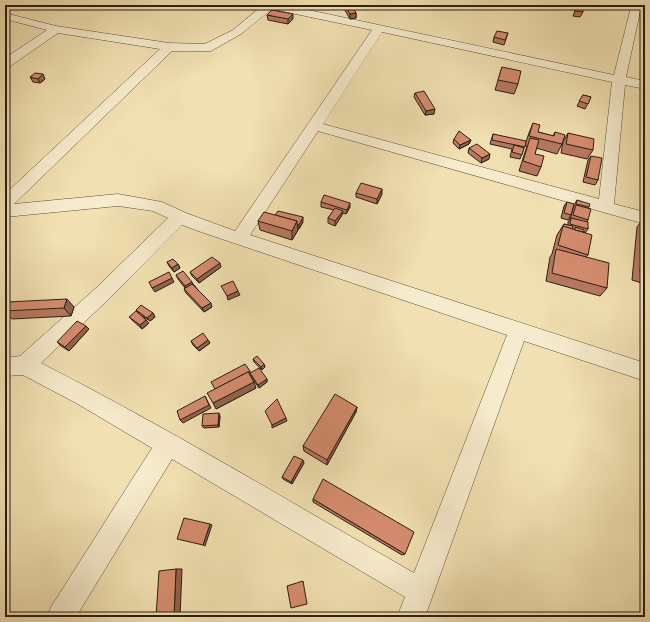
<svg xmlns="http://www.w3.org/2000/svg" width="650" height="622" font-family="'IM FELL Double Pica',serif">
  <rect width="100%" height="100%" fill="#f1e0b1"/>
  <filter id="stains"><feTurbulence type="fractalNoise" baseFrequency=".005" numOctaves="4"/><feColorMatrix values="0 0 0 0 .2 0 0 0 0 .09 0 0 0 0 .02 0 0 0 .5 -.17"/></filter>
  <radialGradient id="worn" r=".72"><stop offset=".6" stop-color="#630" stop-opacity="0"/><stop offset="1" stop-color="#630" stop-opacity=".3"/></radialGradient>
  <g fill="none" stroke-linecap="round" stroke-linejoin="round">
    <g stroke="#5c4e3c" stroke-width="1">
      <path id="street" d="M263,5H285L614,75L631,7L632,5H640L641,7L626,77L645,81V89L625,85L614,204L645,212V224L318,131L250,235L645,363V381L524,341L425,617H397L405,597L172,459L76,617H47L51,607L152,448L76,403L23,375L5,376V358L20,356L96,288L168,218L153,211L118,206L5,217V194L160,49L58,33L9,67L5,68V58L47,30L5,19V13L56,26L169,43L205,44L233,30ZM272,9L372,30L235,231L186,213L162,202L118,194L14,204L172,51H211L241,34ZM382,32L612,82L599,199L323,124ZM182,225L204,233L507,335L414,573C290,502 168,428 41,363L110,298Z"/>
    </g>
    <use href="#street" fill="#f6ebcc" fill-rule="evenodd"/>
  </g>
  <g fill="#b6785f" stroke="#2b1e15">
    <path d="M342,5H351L356,13V18L350,19Z"/>
    <path d="M576,8L583,12L580,17L573,16Z"/>
    <path d="M267,15L293,19L288,24L268,20Z"/>
    <path d="M508,33L504,45L493,42L494,37Z"/>
    <path d="M502,67L518,84L514,94L495,90Z"/>
    <path d="M30,77L45,79L40,83L33,82Z"/>
    <path d="M415,93L434,114L425,115L414,97Z"/>
    <path d="M583,95L591,97L585,109L577,106Z"/>
    <path d="M533,123L538,132L553,136L555,132L562,144L557,154L536,148L535,154L541,167L537,176L519,171L527,146L525,145L520,159L510,157L512,149L490,144L493,134L525,144L529,133Z"/>
    <path d="M568,133L593,150L587,159L561,153L563,142Z"/>
    <path d="M454,139L471,140L469,144L459,149L453,143Z"/>
    <path d="M469,148L489,159L481,163L468,153Z"/>
    <path d="M591,156L598,180L595,185L583,182L588,160Z"/>
    <path d="M356,193L382,194L377,204L356,197Z"/>
    <path d="M577,200L589,207L588,209V220L587,222L588,229L585,233L588,255L586,257L607,288L600,296L546,281L550,257L552,254L557,235L564,224L568,225V222L570,219L574,205Z"/>
    <path d="M321,202L350,207L346,214L342,213V215L335,226L328,223V218L334,210L321,207Z"/>
    <path d="M567,202L571,215L568,220L561,218L564,206Z"/>
    <path d="M275,215L303,222L299,229H297L298,230L292,240L260,230L258,221Z"/>
    <path d="M644,218H645V284L632,280L637,227Z"/>
    <path d="M167,262L178,264L180,268L174,272L169,266Z"/>
    <path d="M221,267L199,283L192,276L190,272Z"/>
    <path d="M176,275L194,285L212,307L204,312L186,293L184,289L185,288L178,279Z"/>
    <path d="M5,306L74,307L71,316L12,319L5,313Z"/>
    <path d="M136,310L153,313L155,317L150,321L142,316L149,323L142,329L132,320L129,317L138,313Z"/>
    <path d="M86,326L89,329L69,351L61,346L57,342Z"/>
    <path d="M208,340L210,343L199,351L193,345L191,341Z"/>
    <path d="M253,359L264,364L265,367L262,370L254,362Z"/>
    <path d="M250,371V373L267,379V382L259,388L250,375L256,388L216,409Z"/>
    <path d="M357,407L356,412L327,465L304,451L303,446Z"/>
    <path d="M220,416L219,427L204,428L202,426Z"/>
    <path d="M304,463L292,484L283,479L282,477Z"/>
    <path d="M313,499L405,554L402,555L313,502Z"/>
  </g>
  <g fill="#94624d" stroke="#2b1e15">
    <path d="M356,13V18L350,19V14Z"/>
    <path d="M293,14V19L288,24V19Z"/>
    <path d="M43,74L45,79L40,83L38,79Z"/>
    <path d="M435,109L434,114L425,115L426,111Z"/>
    <path d="M471,140L469,144L459,149L460,145Z"/>
    <path d="M490,154L489,159L481,163L482,158Z"/>
    <path d="M382,189V194L377,204V199Z"/>
    <path d="M350,203V207L346,214L347,210Z"/>
    <path d="M343,211L342,215L335,226V221Z"/>
    <path d="M303,217V222L299,229V225Z"/>
    <path d="M297,221L298,230L292,240V231Z"/>
    <path d="M220,263L221,267L199,283L197,279Z"/>
    <path d="M178,264L180,268L174,272L172,268Z"/>
    <path d="M172,278L174,282L155,292L152,288Z"/>
    <path d="M192,282L194,286L186,290L185,286Z"/>
    <path d="M238,291L240,295L228,300L227,296Z"/>
    <path d="M67,299L74,307L71,316L64,308Z"/>
    <path d="M211,303L212,307L204,312L202,308Z"/>
    <path d="M153,313L155,317L150,321L147,318Z"/>
    <path d="M146,320L149,323L142,329L140,325Z"/>
    <path d="M86,326L89,329L69,351L65,347Z"/>
    <path d="M208,340L210,343L199,351L197,348Z"/>
    <path d="M264,364L265,367L262,370L261,367Z"/>
    <path d="M267,379V382L259,388L258,385Z"/>
    <path d="M254,382L256,388L216,409L213,403Z"/>
    <path d="M205,396L211,408L183,423L180,420Z"/>
    <path d="M357,407L356,412L327,465V460Z"/>
    <path d="M219,413L220,416L219,427L218,425Z"/>
    <path d="M286,418L287,421L272,428V425Z"/>
    <path d="M303,460L304,463L292,484L291,482Z"/>
    <path d="M210,524L212,525L205,546L203,545Z"/>
    <path d="M176,569H182L180,617H174Z"/>
  </g>
  <g fill="#d48c6e" stroke="#2b1e15">
    <path d="M345,5H351L356,13L350,14Z"/>
    <path d="M576,8L583,10V12L575,11Z"/>
    <path d="M272,10L293,14L288,19L267,15Z"/>
    <path d="M497,31L508,33L505,40L494,37Z"/>
    <path d="M502,67L521,71L518,84L498,80Z"/>
    <path d="M35,73L43,74L38,79L30,77Z"/>
    <path d="M424,91L435,109L426,111L415,93Z"/>
    <path d="M583,95L591,97L588,104L579,101Z"/>
    <path d="M533,123L540,125L538,132L554,136L555,132L565,135L562,144L529,136Z"/>
    <path d="M459,131L471,140L460,145L454,139Z"/>
    <path d="M568,133L594,139L593,150L566,144Z"/>
    <path d="M493,134L526,141L525,147L492,140Z"/>
    <path d="M530,138L539,140L535,154L544,156L541,167L523,161Z"/>
    <path d="M477,144L490,154L482,158L469,148Z"/>
    <path d="M514,145L524,148L522,155L512,152Z"/>
    <path d="M591,156L602,158L598,180L586,177Z"/>
    <path d="M361,183L382,189L377,199L356,193Z"/>
    <path d="M324,195L350,203L347,210L321,202Z"/>
    <path d="M577,200L590,204L589,207L576,204Z"/>
    <path d="M567,202L574,204L571,215L564,213Z"/>
    <path d="M576,205L591,209L588,220L573,215Z"/>
    <path d="M335,208L343,211L335,221L328,218Z"/>
    <path d="M278,211L303,217L299,225L297,224V221L275,215Z"/>
    <path d="M264,212L297,221L292,231L258,221Z"/>
    <path d="M571,218L588,222V229L570,224Z"/>
    <path d="M644,218H645V273L640,272Z"/>
    <path d="M564,224L573,226L572,229L563,226Z"/>
    <path d="M563,226L592,235L588,255L558,245Z"/>
    <path d="M575,227L584,230V232L575,230Z"/>
    <path d="M556,249L609,263L607,288L552,273Z"/>
    <path d="M212,257L220,263L197,279L190,272Z"/>
    <path d="M173,259L178,264L172,268L167,262Z"/>
    <path d="M183,271L192,282L185,286L176,275Z"/>
    <path d="M169,272L172,278L152,288L149,282Z"/>
    <path d="M233,281L238,291L227,296L221,286Z"/>
    <path d="M192,284L211,303L202,308L184,289Z"/>
    <path d="M67,299L64,308L5,311V306L7,302Z"/>
    <path d="M141,305L153,313L147,318L136,310Z"/>
    <path d="M136,311L146,320L140,325L129,317Z"/>
    <path d="M77,321L86,326L65,347L57,342Z"/>
    <path d="M203,333L208,340L197,348L191,341Z"/>
    <path d="M257,356L264,364L261,367L253,359Z"/>
    <path d="M245,364L250,371L215,389L211,382Z"/>
    <path d="M259,368L267,379L258,385L250,373Z"/>
    <path d="M248,372L254,382L213,403L207,393Z"/>
    <path d="M335,394L357,407L327,460L303,446Z"/>
    <path d="M205,396L209,405L180,420L177,411Z"/>
    <path d="M277,399L286,418L272,425L265,411Z"/>
    <path d="M219,413L218,425L202,426L203,414Z"/>
    <path d="M294,456L303,460L291,482L282,477Z"/>
    <path d="M323,479L414,532L405,554L313,499Z"/>
    <path d="M184,518L210,524L203,545L177,539Z"/>
    <path d="M176,569L174,617H156L159,571Z"/>
    <path d="M303,581L307,604L291,608L287,586Z"/>
  </g>
  <rect width="650" height="622" fill="none" stroke="#f1e0b1" stroke-width="20"/>
  <rect x="6" y="6" width="638" height="610" fill="none" stroke="#2b1e15" stroke-width="2"/>
  <rect x="10" y="10" width="630" height="602" fill="none" stroke="#2b1e15"/>
  <rect width="100%" height="100%" filter="url(#stains)"/>
  <rect width="100%" height="100%" fill="url(#worn)"/>
</svg>
